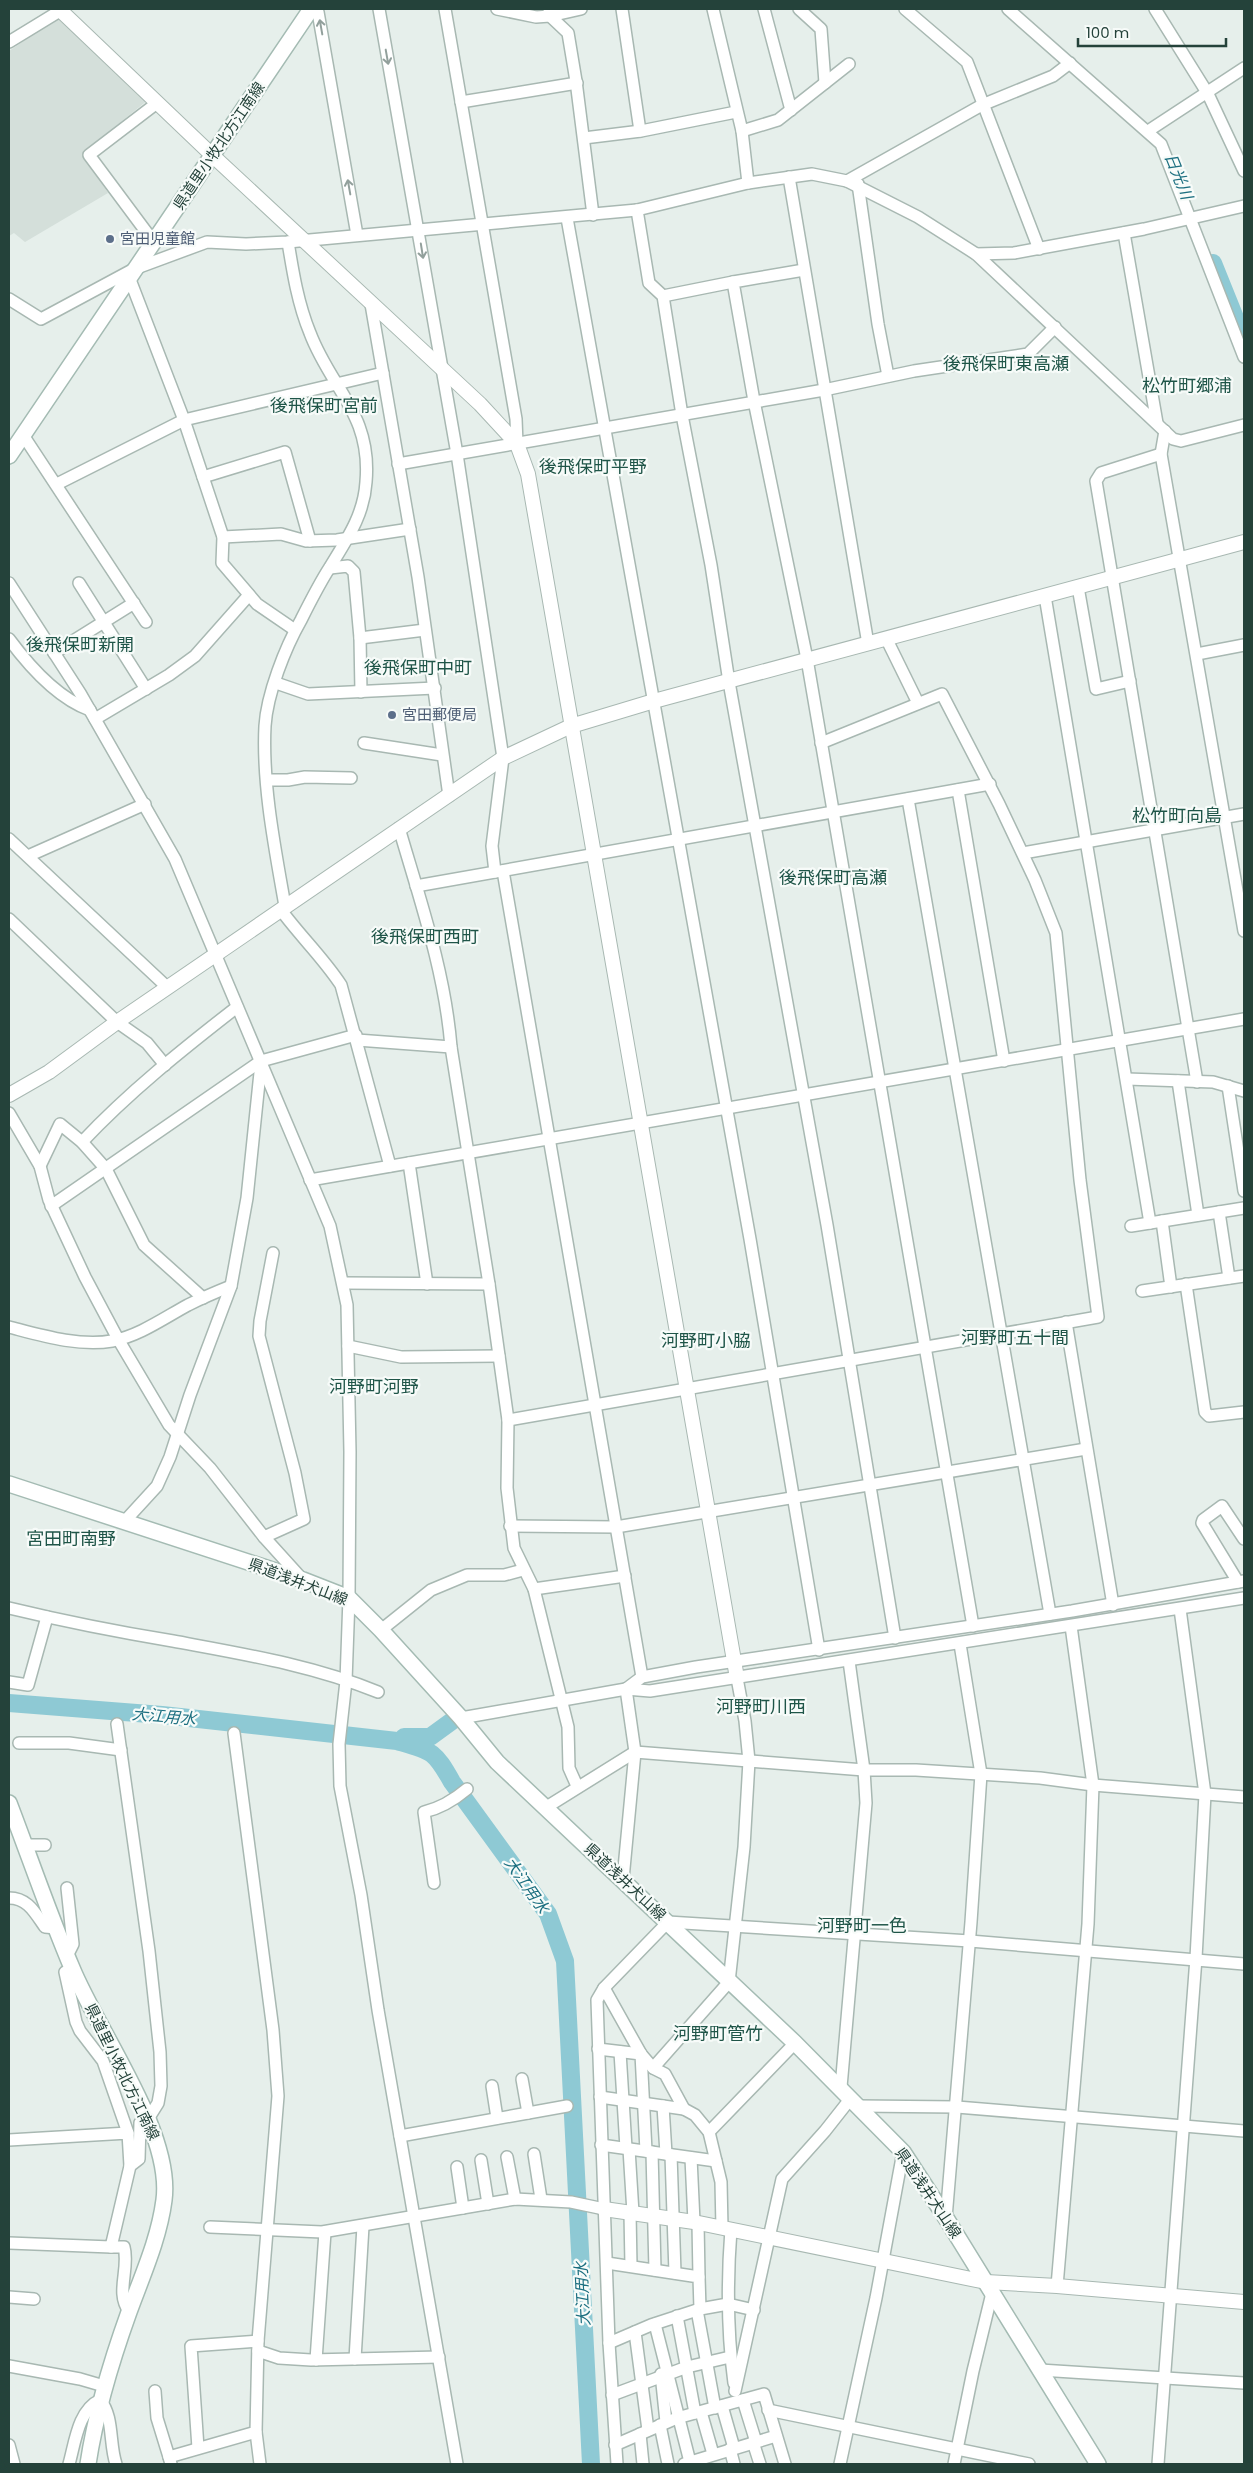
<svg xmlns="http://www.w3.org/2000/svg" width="1253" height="2473" font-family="Poppins,'Noto Sans JP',sans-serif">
  <rect width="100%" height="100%" fill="#e6efeb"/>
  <path fill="#d4dfda" d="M61,16L149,99L83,153L108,193L25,242L14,233L9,236V51Z"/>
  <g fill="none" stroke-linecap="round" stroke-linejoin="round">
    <g stroke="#8ec9d4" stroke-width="18">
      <path d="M1213,263L1244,340"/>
      <path d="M9,1703L162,1715L397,1741C432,1751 434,1750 452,1782L548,1914L565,1961L591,2464"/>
      <path d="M404,1737H430L452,1721"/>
    </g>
    <g stroke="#a8b8b2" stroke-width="14">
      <g id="minor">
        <path d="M312,9L318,12L357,235"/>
        <path d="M379,9L457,454L503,758L492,846L495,872"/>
        <path d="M445,9L516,419L517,444"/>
        <path d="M497,9L536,17L550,16L581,9"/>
        <path d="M549,9L550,16L568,33L576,81L593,215"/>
        <path d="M622,9L640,131"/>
        <path d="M713,9L742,131L748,183"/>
        <path d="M764,9L791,110"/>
        <path d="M799,9L821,29L825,83"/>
        <path d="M905,9L967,62L1039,249"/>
        <path d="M1008,9L1161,144L1244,357"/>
        <path d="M1155,9L1208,94L1244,171"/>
        <path d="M9,42L63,9"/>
        <path d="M461,102L577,83"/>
        <path d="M742,131L778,120L849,64"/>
        <path d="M1148,131L1244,68"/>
        <path d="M584,138L641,131L736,112"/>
        <path d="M789,177L868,644"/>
        <path d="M847,181L918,217L976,254L1173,439L1181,441L1244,425"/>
        <path d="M858,184L878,324L888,376"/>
        <path d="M637,210L649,283L663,296L682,415L711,565L729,682L827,1225L895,1638"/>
        <path d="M567,218L750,1239L819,1650"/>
        <path d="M1124,233L1157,423"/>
        <path d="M153,241L89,155L157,103"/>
        <path d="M976,254L1014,253L1144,229L1244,206"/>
        <path d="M804,270L733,282L754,401L807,659L973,1626"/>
        <path d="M129,277L184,420L223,537L222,563L257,604L295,630"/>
        <path d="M663,296L733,282"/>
        <path d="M9,299L41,319L134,269L207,242L246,244L288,242L637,210L748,183L812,174L847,181L982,105L1053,76L1070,63"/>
        <path d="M371,304L418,577L449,796"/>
        <path d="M1165,431L1161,454L1244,931"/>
        <path d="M23,435L146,622"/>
        <path d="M1161,454L1101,473L1096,481L1197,1082"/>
        <path d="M398,464L824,390L914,371L1028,354L1055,327"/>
        <path d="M203,477L285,452L310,541"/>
        <path d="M57,484L184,420L383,373"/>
        <path d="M223,537L281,534L306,541L337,540L410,529"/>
        <path d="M330,568L348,566L354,572L360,638L361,692"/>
        <path d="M9,583L80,693L175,859L330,1226L347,1305L350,1452L349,1598L346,1681L339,1744L340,1786L361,1895L378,2010L457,2464"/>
        <path d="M79,583L146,689"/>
        <path d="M1078,587L1096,689L1130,681"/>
        <path d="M1045,596L1150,1223"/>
        <path d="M360,638L425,630"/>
        <path d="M886,638L918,703"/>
        <path d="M9,639C29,666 57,698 90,710"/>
        <path d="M54,653L134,603"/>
        <path d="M1197,654L1244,645"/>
        <path d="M276,683L308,694L435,688"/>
        <path d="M95,719L169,675L195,656L249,595"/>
        <path d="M364,743L442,755"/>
        <path d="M267,780H288L305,777L351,778"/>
        <path d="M958,790L1004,1061"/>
        <path d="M908,799L1050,1614"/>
        <path d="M399,828C420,900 445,972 451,1047L489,1284L508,1420L507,1488L514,1548L534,1589L568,1727L569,1768L577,1786"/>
        <path d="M9,839L167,987"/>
        <path d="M1023,853L1244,814"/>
        <path d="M28,856L145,804"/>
        <path d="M503,871L642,1677"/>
        <path d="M416,886L990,784"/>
        <path d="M285,906C275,849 262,784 265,726C267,694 285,648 301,620C310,602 319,584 330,567C347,539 364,515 366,482C372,414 331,389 310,333C298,304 293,273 288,242"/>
        <path d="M282,909L284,914C303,939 324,959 341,985L390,1166"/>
        <path d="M9,919L117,1022L147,1043L165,1065"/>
        <path d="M357,1040L451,1047"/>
        <path d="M1127,1079L1213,1082L1244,1091"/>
        <path d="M1178,1081L1198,1215"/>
        <path d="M1228,1086L1244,1191"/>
        <path d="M9,1113L40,1166L49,1200L85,1277L118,1339L169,1425L210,1468L264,1537L302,1579"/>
        <path d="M82,1142C129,1092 183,1049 237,1007"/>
        <path d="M409,1163L427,1284"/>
        <path d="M40,1166L60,1124L82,1142L106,1169L144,1245L203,1298"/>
        <path d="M310,1180L1244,1019"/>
        <path d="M51,1206L261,1061L356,1035"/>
        <path d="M1219,1212L1229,1278"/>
        <path d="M1162,1221L1171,1287"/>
        <path d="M1131,1226L1244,1208"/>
        <path d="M344,1283L489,1284"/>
        <path d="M1186,1284L1205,1412L1209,1416L1244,1412"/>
        <path d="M1142,1291L1244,1276"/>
        <path d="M1066,1322L1113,1605"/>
        <path d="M9,1327C40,1335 79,1347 112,1341C139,1336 164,1318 188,1305C202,1298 216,1292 231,1286"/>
        <path d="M348,1346L401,1357L499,1356"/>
        <path d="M508,1420L1098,1317L1080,1180L1056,933L1035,880L999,804L942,694L821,743"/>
        <path d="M124,1522L157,1486L170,1457L190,1395L231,1286L247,1198L261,1063"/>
        <path d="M510,1526L616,1527L1086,1449"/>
        <path d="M264,1537L304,1519L295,1473L259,1336L260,1321L273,1253"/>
        <path d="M1238,1582L1202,1523L1203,1520L1222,1506L1244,1539"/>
        <path d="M534,1589L625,1576"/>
        <path d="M9,1608C63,1621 118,1632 173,1641C243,1654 312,1665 378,1692"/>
        <path d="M381,1630L431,1590L467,1575H504L523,1570"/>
        <path d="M9,1682L28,1685L47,1617"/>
        <path d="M626,1689L642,1677L696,1667L1072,1611L1244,1581"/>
        <path d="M461,1718L626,1689L650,1691L1244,1598"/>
        <path d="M19,1743H69L121,1750"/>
        <path d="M545,1808L635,1752L864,1770H916L1040,1778L1093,1785L1244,1797"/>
        <path d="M25,1845H45"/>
        <path d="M623,1879L635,1752L626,1689"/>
        <path d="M434,1883L424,1812C441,1808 454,1800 467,1789"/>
        <path d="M9,1898C28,1898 35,1913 45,1927L56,1928"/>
        <path d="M67,1956L73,1944L67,1888"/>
        <path d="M72,1970L65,1972L76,2022L80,2031L103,2061L128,2133"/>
        <path d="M604,1988L641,2054L653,2068L665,2074L684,2109L695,2115L709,2132L721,2182L722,2228"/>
        <path d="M598,2049L641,2054L646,2151"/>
        <path d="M620,2052L626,2148"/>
        <path d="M653,2068L729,1982L744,1847L749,1761L745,1721L737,1678"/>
        <path d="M522,2079L528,2113"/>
        <path d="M492,2086L497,2118"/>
        <path d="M841,2087L866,1803L864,1770L849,1661"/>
        <path d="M600,2097L684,2109"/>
        <path d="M663,2106L666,2154"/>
        <path d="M858,2106L957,2107L1244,2131"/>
        <path d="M709,2132L795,2043"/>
        <path d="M400,2136L567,2106"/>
        <path d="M9,2140L128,2133L130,2166"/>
        <path d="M601,2145L716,2161"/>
        <path d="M629,2149L633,2213"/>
        <path d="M652,2152L655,2270"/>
        <path d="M534,2154L541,2199"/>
        <path d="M671,2155L675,2273"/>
        <path d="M507,2157L515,2199"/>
        <path d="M691,2158L694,2222"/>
        <path d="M481,2160L488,2204"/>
        <path d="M457,2167L463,2208"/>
        <path d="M630,2213L631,2266"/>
        <path d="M946,2218L971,1922L981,1774L960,1644"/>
        <path d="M698,2223L699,2277"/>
        <path d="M210,2227L322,2232L515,2199L571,2202L604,2209"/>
        <path d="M731,2229C727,2281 727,2331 734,2383"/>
        <path d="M9,2243L111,2247L130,2166L139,2159L140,2123L148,2119L158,2103L161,2086L160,2052L149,1951L117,1724"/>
        <path d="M111,2247H124C130,2268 115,2293 129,2311"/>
        <path d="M607,2263L699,2277L700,2309L651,2325L609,2343"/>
        <path d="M1057,2286L1088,1924L1093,1785L1071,1626"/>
        <path d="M9,2297L34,2299"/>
        <path d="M700,2309L728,2304L754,2310"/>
        <path d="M697,2310L715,2408"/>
        <path d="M677,2316L695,2413"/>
        <path d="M655,2324L690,2462"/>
        <path d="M635,2332L648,2430"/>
        <path d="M258,2351L279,2358L311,2360L439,2357"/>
        <path d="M355,2359L363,2226"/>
        <path d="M316,2360L325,2232"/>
        <path d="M9,2366L80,2379L104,2386"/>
        <path d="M1040,2370L1244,2383"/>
        <path d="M661,2374L666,2422"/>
        <path d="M155,2391L157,2418L169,2457"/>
        <path d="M735,2391L782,2179L825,2131L851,2098"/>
        <path d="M612,2395L687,2367L730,2357"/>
        <path d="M743,2400L756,2442"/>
        <path d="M722,2406L734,2448"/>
        <path d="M768,2410L1029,2464"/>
        <path d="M701,2412L713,2454"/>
        <path d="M660,2425L668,2464"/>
        <path d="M256,2432L260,2464"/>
        <path d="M640,2434L643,2464"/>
        <path d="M753,2442L760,2464"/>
        <path d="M9,2445L14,2464"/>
        <path d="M615,2445L677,2418L764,2394L785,2464"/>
        <path d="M198,2448L191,2346L258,2341"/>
        <path d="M730,2449L734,2464"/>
        <path d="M69,2464C75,2443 78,2410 100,2400C114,2416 109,2444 116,2464"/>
        <path d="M171,2464L169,2457L256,2432L258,2341L278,2096L273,2030L234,1733"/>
        <path d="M617,2464L609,2343L597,2000L604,1988L668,1922L970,1941L1244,1964"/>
        <path d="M684,2464L776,2436"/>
        <path d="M840,2464L876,2298L903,2152"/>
        <path d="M954,2464L973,2371L992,2293"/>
        <path d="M1158,2464L1196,1958L1205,1794L1180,1609"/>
      </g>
    </g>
    <g stroke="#a8b8b2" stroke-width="16">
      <g id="tertiary">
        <path d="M59,9L212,155L480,404L517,444L528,474L737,1678"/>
        <path d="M9,1095L49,1072L117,1022L503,758L571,726L654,701L1244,542"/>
        <path d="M604,2209L694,2222L986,2282L1057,2286L1244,2302"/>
      </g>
    </g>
    <g stroke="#a4bbb3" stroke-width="18">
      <g id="secondary">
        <path d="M9,456L311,9"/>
        <path d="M9,1484L303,1580L349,1598L381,1630L461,1718L497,1762L795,2043L903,2152L946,2218L1098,2464"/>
        <path d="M9,1803C30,1858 49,1914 72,1968C98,2032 173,2132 164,2200C159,2239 142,2276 129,2312C111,2362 96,2411 88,2464"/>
      </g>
    </g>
    <use href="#minor" stroke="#fff" stroke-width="11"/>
    <use href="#tertiary" stroke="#fff" stroke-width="14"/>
    <use href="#secondary" stroke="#fff" stroke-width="15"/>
  </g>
  <defs><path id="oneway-shaft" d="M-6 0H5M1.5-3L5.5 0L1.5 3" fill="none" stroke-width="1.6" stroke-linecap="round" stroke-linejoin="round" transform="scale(1.25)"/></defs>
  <g stroke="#92a09c">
    <use href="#oneway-shaft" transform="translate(321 27) rotate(-100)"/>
    <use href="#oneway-shaft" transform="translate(387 57) rotate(80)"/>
    <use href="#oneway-shaft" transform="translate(349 187) rotate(-100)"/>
    <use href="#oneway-shaft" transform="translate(422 251) rotate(81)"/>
  </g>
  <g fill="#5c6f8a" stroke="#f7fbf9" stroke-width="2">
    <circle cx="110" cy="239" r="5"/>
    <circle cx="392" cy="715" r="5"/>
  </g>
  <g text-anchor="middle" stroke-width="4.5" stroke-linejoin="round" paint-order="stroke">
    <g font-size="15" fill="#24423a" stroke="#f7fbf9">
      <text transform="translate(219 146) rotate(-56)" y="5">県道里小牧北方江南線</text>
      <text transform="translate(298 1582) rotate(21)" y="5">県道浅井犬山線</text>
      <text transform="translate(625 1882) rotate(43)" y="5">県道浅井犬山線</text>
      <text transform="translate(122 2072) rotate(64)" y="5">県道里小牧北方江南線</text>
      <text transform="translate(928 2193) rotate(56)" y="5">県道浅井犬山線</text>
    </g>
    <g font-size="15" fill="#4e5e75" stroke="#f7fbf9" text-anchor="start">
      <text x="120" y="244">宮田児童館</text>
      <text x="402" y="720">宮田郵便局</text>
    </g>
    <g font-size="16" font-style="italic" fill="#1c6f80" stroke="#f7fbf9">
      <text transform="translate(1179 176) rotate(68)" y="6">日光川</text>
      <text transform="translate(164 1716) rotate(5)" y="6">大江用水</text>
      <text transform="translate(527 1885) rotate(55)" y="6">大江用水</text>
      <text transform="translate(582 2294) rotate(-93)" y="6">大江用水</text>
    </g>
    <g font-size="18" fill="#1f5548" stroke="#f7fbf9">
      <text x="1006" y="370">後飛保町東高瀬</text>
      <text x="1187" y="392">松竹町郷浦</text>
      <text x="324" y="412">後飛保町宮前</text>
      <text x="593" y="473">後飛保町平野</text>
      <text x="80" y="651">後飛保町新開</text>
      <text x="418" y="674">後飛保町中町</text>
      <text x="1177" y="822">松竹町向島</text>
      <text x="833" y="884">後飛保町高瀬</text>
      <text x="425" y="943">後飛保町西町</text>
      <text x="1015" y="1344">河野町五十間</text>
      <text x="706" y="1347">河野町小脇</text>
      <text x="374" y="1393">河野町河野</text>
      <text x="71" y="1545">宮田町南野</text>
      <text x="761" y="1713">河野町川西</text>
      <text x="862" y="1932">河野町一色</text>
      <text x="718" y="2040">河野町管竹</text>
    </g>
  </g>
  <rect width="1253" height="2473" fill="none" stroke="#24423a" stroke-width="20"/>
  <path d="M1078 38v8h148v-8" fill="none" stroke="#24423a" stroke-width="2.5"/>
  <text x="1086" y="38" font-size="15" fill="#24423a" stroke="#f7fbf9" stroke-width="4" paint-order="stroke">100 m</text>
</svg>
